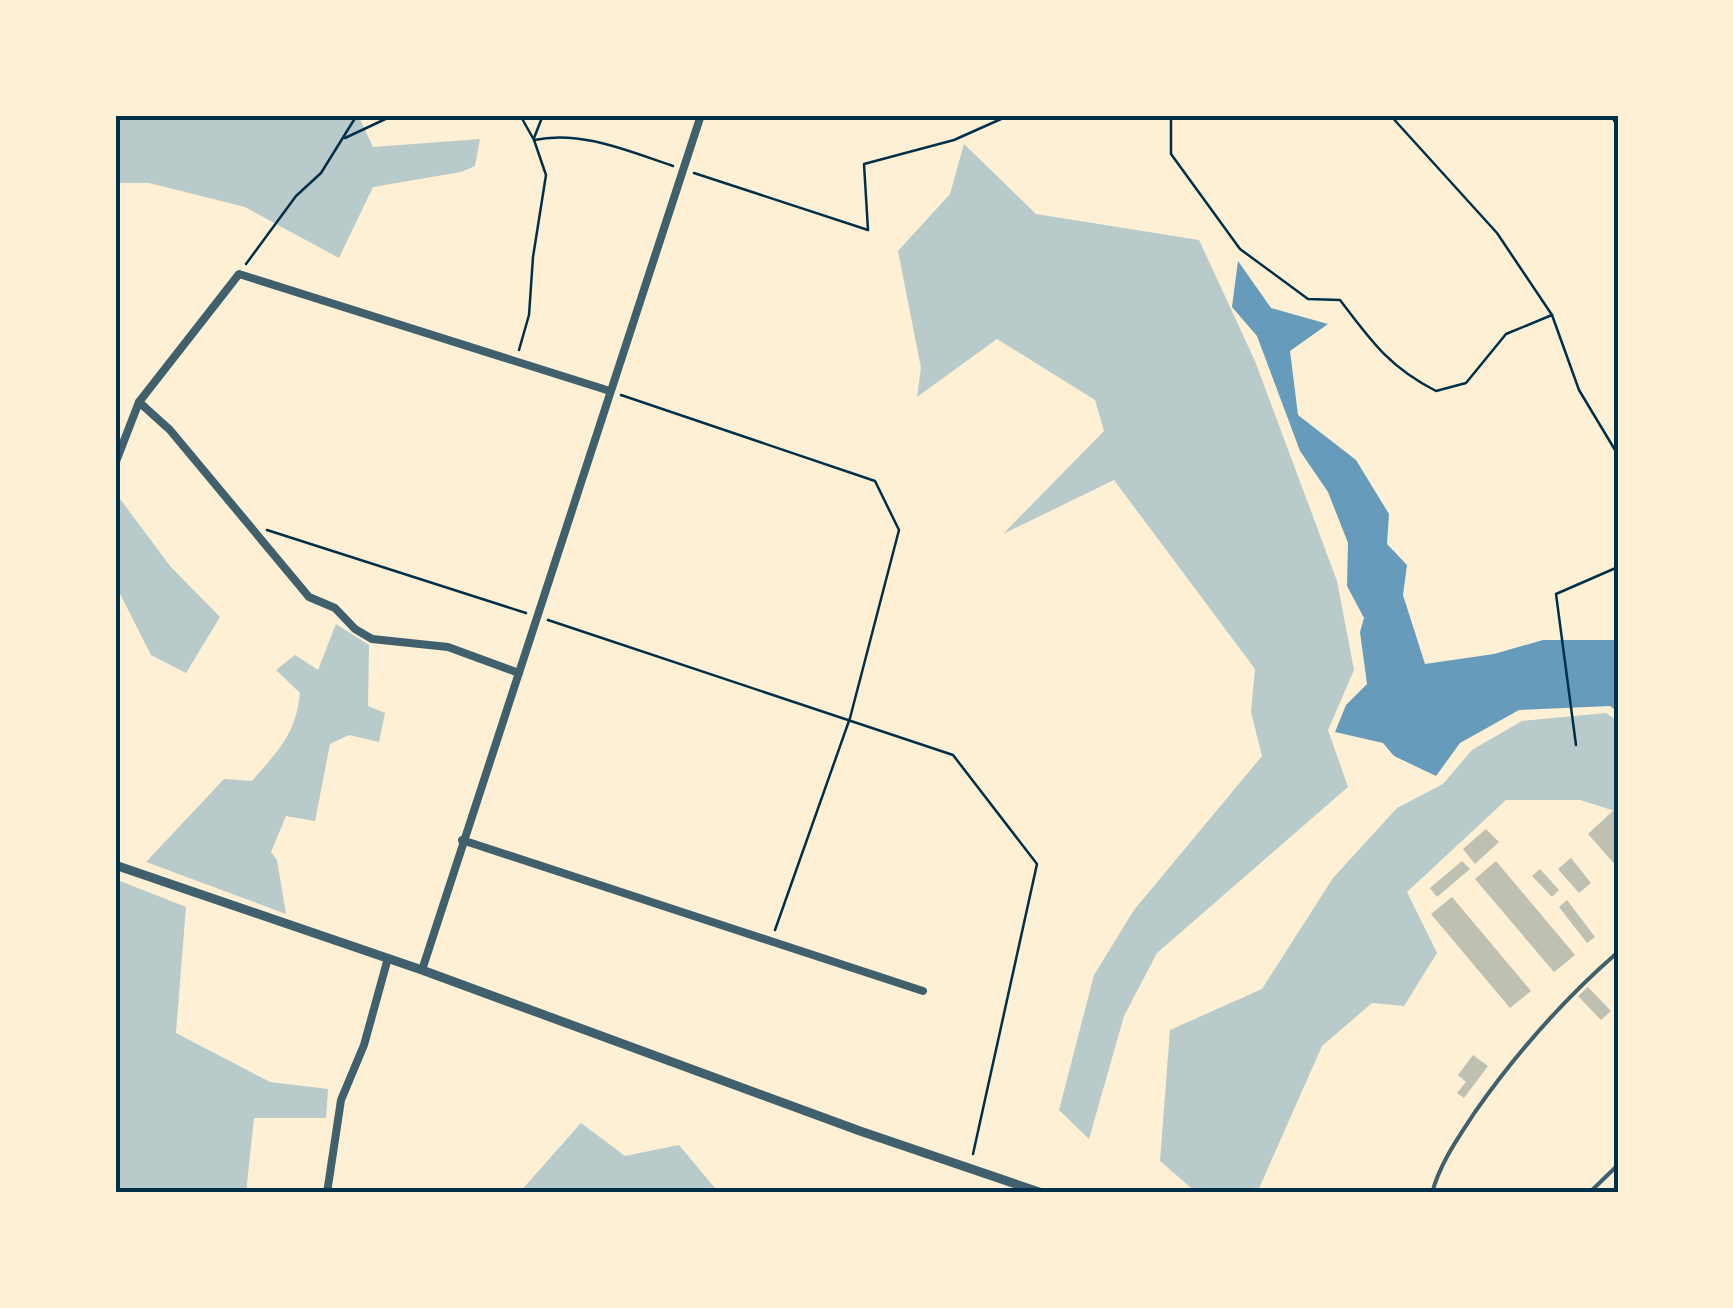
<svg xmlns="http://www.w3.org/2000/svg" width="1733" height="1308" font-family="Ubuntu,sans-serif">
  <rect width="100%" height="100%" fill="#fdf0d5"/>
  <g fill="#b9caca">
    <path d="M115,115H358L373,147L480,139L475,166L461,172L373,187L339,258L245,207L149,183H115Z"/>
    <path d="M964,144L1036,214L1199,240L1255,361L1337,581L1354,670L1328,730L1348,787L1157,953L1124,1016L1089,1139L1059,1110L1094,975L1134,910L1262,756L1251,712L1255,669L1114,480L1003,534L1104,431L1095,400L997,339L917,397L921,368L898,251L950,194Z"/>
    <path d="M115,492L170,566L220,617L186,673L151,655L115,584Z"/>
    <path d="M336,624L369,645L368,706L385,713L379,742L349,735L330,744L315,821L286,816L271,852L277,860L286,914L146,862L224,779L252,781C278,751 296,734 300,693L276,670L295,655L318,670Z"/>
    <path d="M1606,713L1618,721V812L1580,800H1506L1407,892L1437,953L1404,1006L1372,1003L1322,1046L1257,1193H1197L1160,1161L1170,1030L1262,989L1333,878L1397,808L1443,784L1472,750L1522,721Z"/>
    <path d="M115,879L186,907L176,1033L270,1082L328,1089L326,1118H254L246,1193H115Z"/>
    <path d="M581,1123L625,1156L679,1145L719,1193H519Z"/>
  </g>
  <path fill="#669bbc" d="M1238,261L1271,308L1328,324L1290,351L1298,415L1356,460L1389,514L1387,544L1407,565L1403,595L1425,664L1494,654L1543,640H1618V712L1610,706L1519,710L1460,743L1436,776L1394,756L1383,743L1335,732L1346,705L1367,684L1360,632L1364,618L1347,586L1348,543L1328,492L1300,451L1257,336L1232,307Z"/>
  <g fill="#bec0b2">
    <path d="M1614,810L1618,814V868L1588,834Z"/>
    <path d="M1486,829L1499,842L1475,864L1463,849Z"/>
    <path d="M1571,858L1591,883L1579,893L1558,869Z"/>
    <path d="M1462,861L1470,869L1437,897L1430,888Z"/>
    <path d="M1496,861L1575,955L1554,972L1475,879Z"/>
    <path d="M1540,869L1559,890L1552,897L1532,876Z"/>
    <path d="M1452,897L1531,991L1510,1008L1431,914Z"/>
    <path d="M1567,900L1595,937L1587,943L1559,907Z"/>
    <path d="M1588,987L1611,1011L1601,1020L1578,996Z"/>
    <path d="M1473,1055L1488,1066L1464,1098L1457,1093L1466,1082L1458,1075Z"/>
  </g>
  <g fill="none" stroke-linecap="round" stroke-linejoin="round">
    <g stroke="#003049" stroke-width="2.5">
      <path d="M1171,115V154L1240,249L1308,299L1340,300C1371,341 1389,367 1436,391L1466,383L1506,334L1552,315"/>
      <path d="M1390,115L1497,233L1552,315L1579,390L1618,455"/>
      <path d="M1611,115L1618,127"/>
      <path d="M345,138L394,115"/>
      <path d="M534,138L543,115"/>
      <path d="M534,140C581,130 628,151 673,166"/>
      <path d="M694,173L868,230L864,164L954,140L1010,115"/>
      <path d="M246,264L296,196L321,173L357,115"/>
      <path d="M519,350L529,315L533,257L546,175L534,140L520,115"/>
      <path d="M621,395L875,481L899,530L850,718L775,930"/>
      <path d="M267,530L526,613"/>
      <path d="M548,620L953,755L1037,864L973,1154"/>
      <path d="M1576,745L1556,594L1618,567"/>
    </g>
    <g stroke="#3f606c" stroke-width="4">
      <path d="M1432,1193C1440,1163 1458,1138 1475,1112C1517,1052 1563,1000 1618,952"/>
      <path d="M1589,1193L1618,1165"/>
    </g>
    <g stroke="#3f606c" stroke-width="8">
      <path d="M139,402L170,430L309,597L335,608L355,629L372,639L448,647L519,673"/>
      <path d="M115,464L139,402L239,274L610,391"/>
      <path d="M462,840L923,991"/>
      <path d="M422,970L701,115"/>
      <path d="M327,1193L341,1100L364,1045L388,958"/>
    </g>
    <path stroke="#3f606c" stroke-width="9" d="M115,865L422,970L860,1131L1042,1193"/>
  </g>
  <rect width="1733" height="1308" fill="none" stroke="#fdf0d5" stroke-width="235"/>
  <rect x="118" y="118" width="1498" height="1072" fill="none" stroke="#003049" stroke-width="4"/>
</svg>
